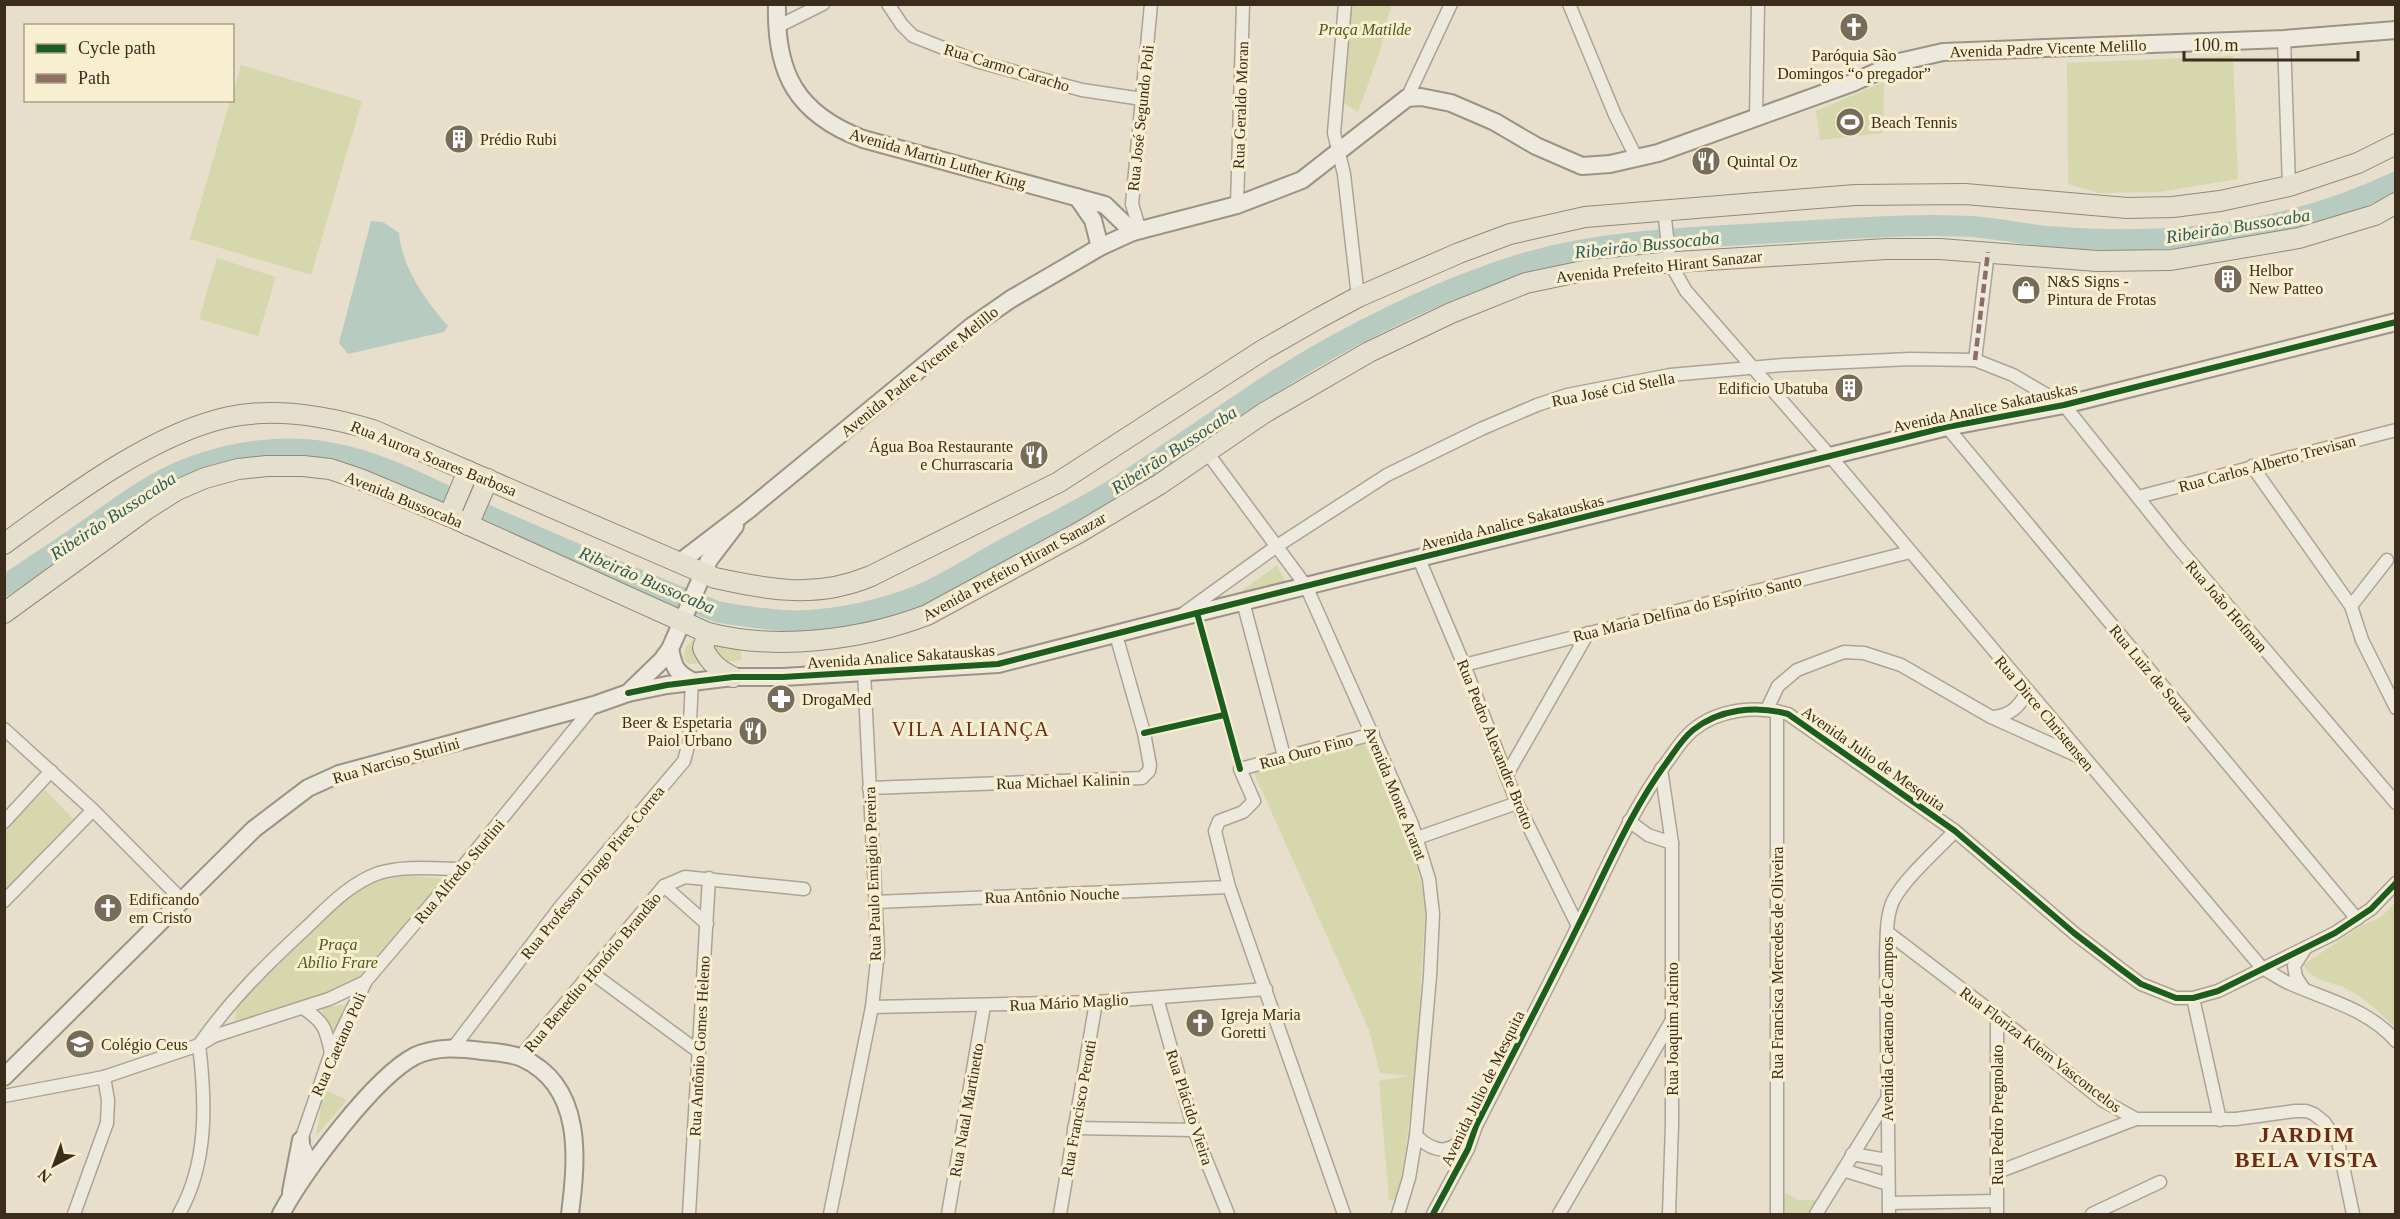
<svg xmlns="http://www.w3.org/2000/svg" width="2400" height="1219" font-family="'Times New Roman',serif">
  <rect width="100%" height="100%" fill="#e7dfcb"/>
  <g fill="#d6d7ac">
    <path d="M1347,5H1391L1380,51L1358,112L1342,102Z"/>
    <path d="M2233,56L2238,179L2159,192L2099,193L2068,184L2067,63Z"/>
    <path d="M241,65L362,101L311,275L190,239L230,101L232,100L233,93Z"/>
    <path d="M1884,82L1883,133L1820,140L1816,111Z"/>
    <path d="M217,258L276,277L258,336L199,319Z"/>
    <path d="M1277,565L1286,583L1245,594L1243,590Z"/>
    <path d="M692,640L741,645V660L718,663L688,664L683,657L686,647Z"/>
    <path d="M1363,740L1406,830L1426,900L1415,1077L1399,1199L1389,1200L1379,1081L1409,1076L1380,1073L1369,1030L1254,773Z"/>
    <path d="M45,790L73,819L5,890V830Z"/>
    <path d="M406,875L446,879L362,981L291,1010L235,1020L237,1002L316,924L364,884Z"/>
    <path d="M2395,903V1028C2380,1012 2364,997 2343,987C2326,980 2314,982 2303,965L2361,926L2381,917Z"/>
    <path d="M347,1004L334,1032L320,1008Z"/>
    <path d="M324,1089L347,1100L316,1136Z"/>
    <path d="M1782,1191L1799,1200H1817L1807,1214H1784Z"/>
  </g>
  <path fill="#b7cbc0" d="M371,221L383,222L399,233C402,268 425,300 448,326L444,332L348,354L339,343Z"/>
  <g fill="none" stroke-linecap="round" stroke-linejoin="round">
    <path stroke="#b7cbc0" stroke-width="21" d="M4,586C32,567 60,549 87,530C121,506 153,481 192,467C235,451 285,444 331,453C387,463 439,494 491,517C566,550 642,582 718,612C744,616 771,621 798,621C838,620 883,610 920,595C950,582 978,563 1006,548C1043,528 1081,510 1116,488C1169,454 1220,417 1272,383C1347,335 1438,290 1522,264C1603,240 1687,238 1770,233C1833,230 1895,224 1958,226C1991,226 2023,235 2055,237C2175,246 2286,234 2396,182"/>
    <g stroke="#aba395" stroke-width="15">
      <g id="street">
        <path d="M888,4L902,25L913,36L976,61L1082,90L1142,99"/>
        <path d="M1345,4L1334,133L1344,174L1358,297"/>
        <path d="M1569,4L1615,115L1637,159"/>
        <path d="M777,27L823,4"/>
        <path d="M2284,39L2289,186"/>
        <path d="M1407,98L1451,4"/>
        <path d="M1756,117L1758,4"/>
        <path d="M1237,205L1243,4"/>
        <path d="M1664,210L1670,263L1686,291L1830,456L2262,968C2272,973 2281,980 2291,984C2327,1000 2368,1009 2396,1041"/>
        <path d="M1140,231L1132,204L1151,4"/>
        <path d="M1975,360L1988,252"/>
        <path d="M1947,427L2357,919"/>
        <path d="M1206,451L1306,586L1412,824L1429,879L1433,914L1430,976L1416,1136L1409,1178L1398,1214"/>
        <path d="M2252,466L2351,606L2362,640L2396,708"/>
        <path d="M2138,497L2396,430"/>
        <path d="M1419,559L1464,665L1517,803L1578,926"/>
        <path d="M1243,602L1284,756"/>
        <path d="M2351,606L2387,560"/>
        <path d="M1184,613L1277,546L1387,475L1481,429L1537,405L1567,395L1670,375L1783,365L1910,359L1975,360L2013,375L2064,405L2176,545L2396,803"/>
        <path d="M1464,665L1910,552"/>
        <path d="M1767,709L1778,686L1797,670L1844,652L1864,653L1901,665L1991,717L2080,757"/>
        <path d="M1992,717C2010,716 2019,707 2028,691"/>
        <path d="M4,729L93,810L183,901"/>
        <path d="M1661,769L1672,843V1124L1669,1214"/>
        <path d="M1506,776L1588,633"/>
        <path d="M869,788L1142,778L1149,771L1150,765L1144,733L1116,635"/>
        <path d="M1629,821L1648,835L1672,843"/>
        <path d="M4,822L51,771"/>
        <path d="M1417,838L1517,803"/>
        <path d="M664,886L707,924"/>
        <path d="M4,901L93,810"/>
        <path d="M875,902L1229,887"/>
        <path d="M1887,932L1997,1016L2102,1100L2136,1119H2236L2295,1111H2306L2314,1114L2324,1122L2338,1142L2353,1214"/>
        <path d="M592,973L699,1052"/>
        <path d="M2304,989L2296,977L2294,966L2305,949"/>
        <path d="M1157,998L1194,1130L1228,1214"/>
        <path d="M2193,998L2220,1120"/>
        <path d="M872,1007L1096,1002L1266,989"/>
        <path d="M303,1008C324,1022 326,1028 331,1053"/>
        <path d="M453,1048L561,906L684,761L689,742L692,681"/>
        <path d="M520,1057L664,886L685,877L804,889"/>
        <path d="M4,1096L104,1077L199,1045L214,1036L329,999L365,982L461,869L594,705"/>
        <path d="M1074,1128L1194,1130"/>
        <path d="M1416,1136C1438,1156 1452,1153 1471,1131"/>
        <path d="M1852,1154L1887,1160"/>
        <path d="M315,1163L307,1154L301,1140L331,1053L365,983"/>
        <path d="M1843,1170L1888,1184"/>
        <path d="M1998,1172L2136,1119"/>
        <path d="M1889,1203L1997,1201"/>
        <path d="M74,1214L107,1123L108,1100L104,1077"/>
        <path d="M179,1214C208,1163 206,1102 199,1045C230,1000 267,964 307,927C328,907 350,883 379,873C405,865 435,869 461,869"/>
        <path d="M689,1214L709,878"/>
        <path d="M830,1214L872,1007L878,952L864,672"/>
        <path d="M948,1214L984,1006"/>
        <path d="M1060,1214L1096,1002"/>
        <path d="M1344,1214L1229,887L1215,831L1219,821L1243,812L1254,801L1240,769L1373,734"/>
        <path d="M1433,1214L1468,1149L1476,1126C1510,1059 1545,993 1578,926C1606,871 1630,812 1667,762C1675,751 1682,739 1693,730C1719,709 1756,705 1788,714L1955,831L2074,933L2122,970L2141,984L2176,998H2193L2218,991L2335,933L2371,909L2396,883"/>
        <path d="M1559,1214L1672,1020"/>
        <path d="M1777,1214V711"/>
        <path d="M1816,1214L1886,1101"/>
        <path d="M1889,1214L1886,952C1887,936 1886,916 1893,901C1904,879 1937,850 1955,831"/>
        <path d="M1997,1214V1016"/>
        <path d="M2092,1214L2160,1182"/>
      </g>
    </g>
    <g stroke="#9b9384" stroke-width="20">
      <g id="secondary">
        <path d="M777,4C775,74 797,114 863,139L1105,205L1133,232"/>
        <path d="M1077,197L1093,220L1100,247"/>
        <path d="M680,562L747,511L972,326L1011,299L1100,247L1133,232L1237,205L1302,180L1407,98L1421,97L1451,103L1495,122L1536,146L1582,166L1610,164L1658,153L1852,83L1899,62L1943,52L2284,39L2396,30"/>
        <path d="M670,649C674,667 675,672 692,681"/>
        <path d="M628,693L667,685L733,677H783L998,664L1197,613L1947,427L2064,405L2396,322"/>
        <path d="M4,1077L254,829L308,788L339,774L594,705L628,693L662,660L670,649L709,560L735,526"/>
        <path d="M291,1192L301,1140"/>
        <path d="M281,1214C303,1173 374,1077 415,1056C436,1046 460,1048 482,1051C494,1052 511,1053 522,1058C584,1086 577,1159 570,1214"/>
      </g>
    </g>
    <g stroke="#91897b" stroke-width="22">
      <g id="primary">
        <path d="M449,516L468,471"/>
        <path d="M468,525L488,479"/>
        <path d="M4,544C67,498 153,433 229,417C277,407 327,416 373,430L715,578C771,590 816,599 871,576L1059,482L1263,350L1319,318L1358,297L1459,253L1510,234L1585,217L1855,195L1965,194L2127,208L2173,207L2220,201L2289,186L2358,163L2396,144"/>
        <path d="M4,613L147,509L177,490L205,478L238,469L267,466H303L330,469L360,479L449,516L708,633C777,651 861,640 927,615L1080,532L1160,484L1264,413L1369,352L1451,313L1526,283L1583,271L1661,263L1886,249H1940L2097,261L2171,260L2299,238L2375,215L2396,203"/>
        <path d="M708,633L703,648C710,663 719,670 733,677"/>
      </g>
    </g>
    <use href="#street" stroke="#eee9de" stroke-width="12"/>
    <use href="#secondary" stroke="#eee9de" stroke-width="16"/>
    <use href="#primary" stroke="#e5dfce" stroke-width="20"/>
    <path stroke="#8d6e63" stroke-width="4.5" stroke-dasharray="9 4.5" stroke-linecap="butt" d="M1975,360L1988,252"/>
    <g stroke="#f8eed0" stroke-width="10">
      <g id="cycleway">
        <path d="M1197,613L1240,769"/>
        <path d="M628,693L667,685L733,677H783L998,664L1197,613L1947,427L2064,405L2396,322"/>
        <path d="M1144,733L1224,715"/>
        <path d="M1433,1214L1468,1149L1476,1126C1510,1059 1545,993 1578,926C1606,871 1630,812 1667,762C1675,751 1682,739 1693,730C1719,709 1756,705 1788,714L1955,831L2074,933L2122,970L2141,984L2176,998H2193L2218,991L2335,933L2371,909L2396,883"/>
      </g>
    </g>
    <use href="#cycleway" stroke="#1b5e20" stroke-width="6"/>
  </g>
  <defs>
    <g id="church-disc" transform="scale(1.5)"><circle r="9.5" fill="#776b59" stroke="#f8eed0"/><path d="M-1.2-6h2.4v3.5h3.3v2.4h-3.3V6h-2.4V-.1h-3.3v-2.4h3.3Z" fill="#fff"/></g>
    <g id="stadium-disc" transform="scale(1.5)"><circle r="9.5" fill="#776b59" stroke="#f8eed0"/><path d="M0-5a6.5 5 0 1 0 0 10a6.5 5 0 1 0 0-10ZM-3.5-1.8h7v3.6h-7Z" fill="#fff"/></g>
    <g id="building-disc" transform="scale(1.5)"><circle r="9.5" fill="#776b59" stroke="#f8eed0"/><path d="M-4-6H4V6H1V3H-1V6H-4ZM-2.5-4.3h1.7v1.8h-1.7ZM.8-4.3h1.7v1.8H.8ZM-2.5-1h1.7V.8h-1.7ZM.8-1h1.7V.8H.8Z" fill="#fff"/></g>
    <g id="restaurant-disc" transform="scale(1.5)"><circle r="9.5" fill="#776b59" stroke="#f8eed0"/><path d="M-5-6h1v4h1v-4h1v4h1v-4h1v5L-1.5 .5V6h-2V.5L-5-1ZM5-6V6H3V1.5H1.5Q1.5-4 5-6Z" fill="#fff"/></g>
    <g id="shop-disc" transform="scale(1.5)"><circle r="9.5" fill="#776b59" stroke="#f8eed0"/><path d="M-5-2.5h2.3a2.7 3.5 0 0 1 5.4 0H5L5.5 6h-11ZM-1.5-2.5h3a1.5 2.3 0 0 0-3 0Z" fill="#fff"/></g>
    <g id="pharmacy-disc" transform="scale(1.5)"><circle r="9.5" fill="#776b59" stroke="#f8eed0"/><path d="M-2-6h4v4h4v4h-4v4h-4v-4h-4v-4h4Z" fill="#fff"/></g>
    <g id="school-disc" transform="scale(1.5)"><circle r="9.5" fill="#776b59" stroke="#f8eed0"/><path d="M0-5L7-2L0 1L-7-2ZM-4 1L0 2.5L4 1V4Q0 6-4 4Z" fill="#fff"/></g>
  </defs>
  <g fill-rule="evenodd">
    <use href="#church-disc" x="1854" y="27"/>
    <use href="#stadium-disc" x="1850" y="122"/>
    <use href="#building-disc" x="459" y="139"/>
    <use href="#restaurant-disc" x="1706" y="161"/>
    <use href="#building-disc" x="2228" y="279"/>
    <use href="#shop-disc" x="2026" y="290"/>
    <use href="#building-disc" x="1849" y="388"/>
    <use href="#restaurant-disc" x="1034" y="455"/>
    <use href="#pharmacy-disc" x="781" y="699"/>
    <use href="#restaurant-disc" x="753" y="731"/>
    <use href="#church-disc" x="108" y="908"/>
    <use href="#church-disc" x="1200" y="1023"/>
    <use href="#school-disc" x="80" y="1044"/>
  </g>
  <g text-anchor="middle" stroke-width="6" stroke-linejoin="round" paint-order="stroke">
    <g font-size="16" font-style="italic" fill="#4a5921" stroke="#f8eed0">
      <text x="1365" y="35">Praça Matilde</text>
      <text x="338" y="950">Praça<tspan x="338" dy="18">Abílio Frare</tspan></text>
    </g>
    <g font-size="16" fill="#3b2c1c" stroke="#f8eed0">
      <text transform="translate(2048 48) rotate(-2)" y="6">Avenida Padre Vicente Melillo</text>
      <text transform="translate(1007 67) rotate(17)" y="6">Rua Carmo Caracho</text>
      <text transform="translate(1240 105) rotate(-88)" y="6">Rua Geraldo Moran</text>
      <text transform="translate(1140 118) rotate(-84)" y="6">Rua José Segundo Poli</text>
      <text transform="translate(938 158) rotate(16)" y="6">Avenida Martin Luther King</text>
      <text transform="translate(1659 266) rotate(-6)" y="6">Avenida Prefeito Hirant Sanazar</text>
      <text transform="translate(919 371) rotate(-39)" y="6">Avenida Padre Vicente Melillo</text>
      <text transform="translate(1613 389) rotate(-11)" y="6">Rua José Cid Stella</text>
      <text transform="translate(1985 407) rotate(-12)" y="6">Avenida Analice Sakatauskas</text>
      <text transform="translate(434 458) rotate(22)" y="6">Rua Aurora Soares Barbosa</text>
      <text transform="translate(2267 463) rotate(-15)" y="6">Rua Carlos Alberto Trevisan</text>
      <text transform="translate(404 499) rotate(22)" y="6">Avenida Bussocaba</text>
      <text transform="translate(1512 522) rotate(-14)" y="6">Avenida Analice Sakatauskas</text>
      <text transform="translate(1014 566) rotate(-29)" y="6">Avenida Prefeito Hirant Sanazar</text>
      <text transform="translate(2227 606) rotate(49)" y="6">Rua João Hofman</text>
      <text transform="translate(1687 608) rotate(-14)" y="6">Rua Maria Delfina do Espírito Santo</text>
      <text transform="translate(901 656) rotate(-4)" y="6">Avenida Analice Sakatauskas</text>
      <text transform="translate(2152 673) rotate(50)" y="6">Rua Luiz de Souza</text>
      <text transform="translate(2045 713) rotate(50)" y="6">Rua Dirce Christensen</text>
      <text transform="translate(1496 744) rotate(68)" y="6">Rua Pedro Alexandre Brotto</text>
      <text transform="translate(1306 751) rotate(-15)" y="6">Rua Ouro Fino</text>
      <text transform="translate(1874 758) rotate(35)" y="6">Avenida Julio de Mesquita</text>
      <text transform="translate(396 760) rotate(-16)" y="6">Rua Narciso Sturlini</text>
      <text transform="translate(1063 781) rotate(-2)" y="6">Rua Michael Kalinin</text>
      <text transform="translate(1396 793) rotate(68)" y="6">Avenida Monte Ararat</text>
      <text transform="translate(459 871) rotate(-50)" y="6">Rua Alfredo Sturlini</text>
      <text transform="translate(592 872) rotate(-51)" y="6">Rua Professor Diogo Pires Correa</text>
      <text transform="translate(872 874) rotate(-92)" y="6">Rua Paulo Emigdio Pereira</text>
      <text transform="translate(1052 895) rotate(-2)" y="6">Rua Antônio Nouche</text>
      <text transform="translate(1777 963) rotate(-90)" y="6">Rua Francisca Mercedes de Oliveira</text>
      <text transform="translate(592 972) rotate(-50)" y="6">Rua Benedito Honório Brandão</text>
      <text transform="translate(1069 1002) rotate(-3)" y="6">Rua Mário Maglio</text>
      <text transform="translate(1672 1029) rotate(-90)" y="6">Rua Joaquim Jacinto</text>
      <text transform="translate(1887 1029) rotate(-90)" y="6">Avenida Caetano de Campos</text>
      <text transform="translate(338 1044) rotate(-66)" y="6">Rua Caetano Poli</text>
      <text transform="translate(699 1046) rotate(-87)" y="6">Rua Antônio Gomes Heleno</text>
      <text transform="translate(2041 1049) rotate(37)" y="6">Rua Floriza Klem Vasconcelos</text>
      <text transform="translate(1482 1088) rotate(-64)" y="6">Avenida Julio de Mesquita</text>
      <text transform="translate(1190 1107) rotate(72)" y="6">Rua Plácido Vieira</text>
      <text transform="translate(1078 1108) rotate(-80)" y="6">Rua Francisco Perotti</text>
      <text transform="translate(966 1110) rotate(-80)" y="6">Rua Natal Martinetto</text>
      <text transform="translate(1997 1115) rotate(-90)" y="6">Rua Pedro Pregnolato</text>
    </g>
    <g font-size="16" fill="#3b2c1c" stroke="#f8eed0" text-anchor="start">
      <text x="1854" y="61" text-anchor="middle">Paróquia São<tspan x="1854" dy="18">Domingos “o pregador”</tspan></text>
      <text x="1871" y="128">Beach Tennis</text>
      <text x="480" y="145">Prédio Rubi</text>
      <text x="1727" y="167">Quintal Oz</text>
      <text x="2249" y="276">Helbor<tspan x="2249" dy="18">New Patteo</tspan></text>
      <text x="2047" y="287">N&amp;S Signs -<tspan x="2047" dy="18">Pintura de Frotas</tspan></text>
      <text x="1828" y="394" text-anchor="end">Edificio Ubatuba</text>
      <text x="1013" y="452" text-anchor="end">Água Boa Restaurante<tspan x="1013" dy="18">e Churrascaria</tspan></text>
      <text x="802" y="705">DrogaMed</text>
      <text x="732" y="728" text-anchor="end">Beer &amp; Espetaria<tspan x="732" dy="18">Paiol Urbano</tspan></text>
      <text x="129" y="905">Edificando<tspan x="129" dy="18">em Cristo</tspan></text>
      <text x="1221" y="1020">Igreja Maria<tspan x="1221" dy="18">Goretti</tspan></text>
      <text x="101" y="1050">Colégio Ceus</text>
    </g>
    <g font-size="18" font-style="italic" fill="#2a5c5a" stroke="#f8eed0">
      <text transform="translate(2238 226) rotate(-9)" y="6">Ribeirão Bussocaba</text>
      <text transform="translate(1647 245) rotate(-6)" y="6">Ribeirão Bussocaba</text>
      <text transform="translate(1174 450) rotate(-33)" y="6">Ribeirão Bussocaba</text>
      <text transform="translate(113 516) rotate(-33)" y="6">Ribeirão Bussocaba</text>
      <text transform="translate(647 580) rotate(23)" y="6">Ribeirão Bussocaba</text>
    </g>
    <g font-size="20" letter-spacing="1.5" fill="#6b2b18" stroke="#f8eed0">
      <text x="971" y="736">VILA ALIANÇA</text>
    </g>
    <g font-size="22" font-weight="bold" letter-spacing="1.5" fill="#6b2b18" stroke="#f8eed0">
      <text x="2307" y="1142">JARDIM<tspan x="2307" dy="25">BELA VISTA</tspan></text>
    </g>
  </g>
  <rect width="2400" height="1219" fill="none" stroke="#3b2c1c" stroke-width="12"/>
  <rect x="24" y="24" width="210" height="78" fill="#f8eed0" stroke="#aca088" stroke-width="1.5"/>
  <rect x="36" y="44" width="30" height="9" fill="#1b5e20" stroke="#aca088" stroke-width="1.5"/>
  <text x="78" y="54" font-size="18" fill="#3b2c1c">Cycle path</text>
  <rect x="36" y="74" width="30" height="9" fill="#8d6e63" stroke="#aca088" stroke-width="1.5"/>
  <text x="78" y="84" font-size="18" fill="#3b2c1c">Path</text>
  <g transform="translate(54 1165) rotate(221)" stroke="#f8eed0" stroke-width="4.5" paint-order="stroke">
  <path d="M0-4.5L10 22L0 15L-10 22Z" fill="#3b2c1c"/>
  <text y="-9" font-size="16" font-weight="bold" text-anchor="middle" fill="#3b2c1c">N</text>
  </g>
  <path d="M2184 51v9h174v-9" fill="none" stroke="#3b2c1c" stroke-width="3"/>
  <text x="2193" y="51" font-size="18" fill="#3b2c1c" stroke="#f8eed0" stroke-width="4.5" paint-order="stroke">100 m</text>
</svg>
